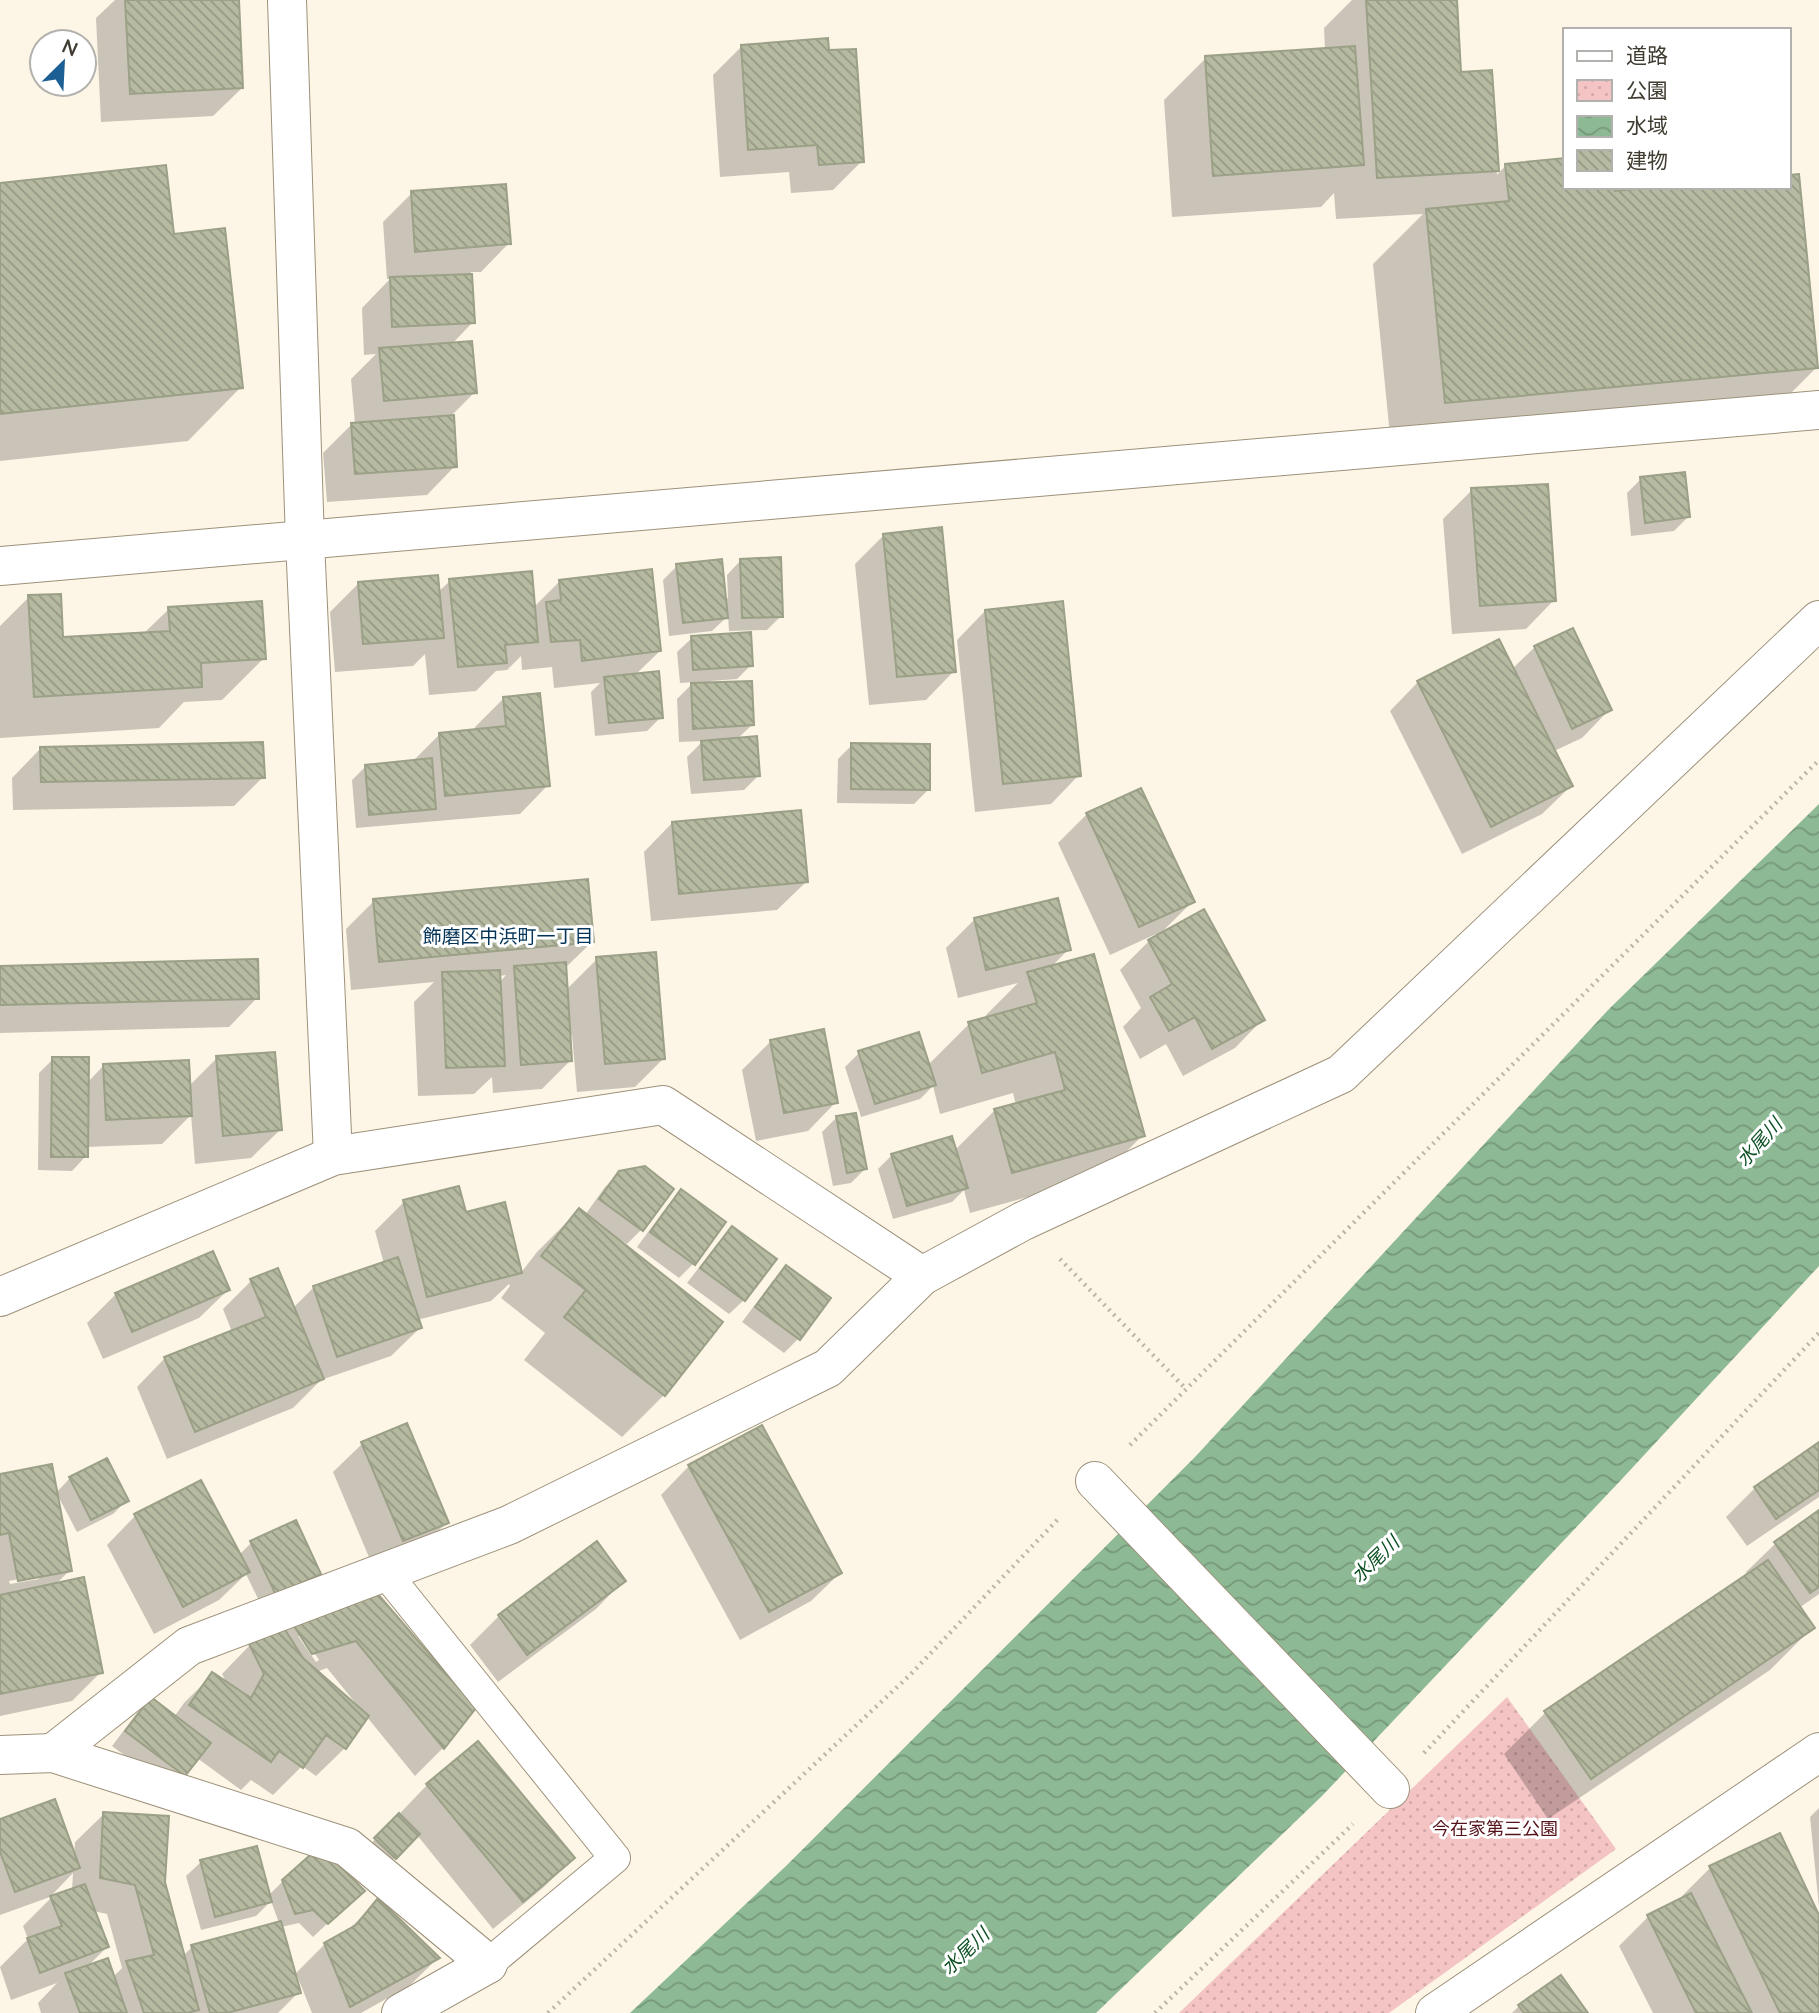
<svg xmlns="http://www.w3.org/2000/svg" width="1819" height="2013" font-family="Lato,'Noto Sans JP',sans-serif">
  <defs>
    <pattern id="park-dots" width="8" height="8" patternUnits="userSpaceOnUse" patternTransform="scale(1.75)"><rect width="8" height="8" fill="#f3c4c3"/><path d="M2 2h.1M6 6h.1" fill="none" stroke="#d2a9a8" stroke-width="1.8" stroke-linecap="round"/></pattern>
    <pattern id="water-waves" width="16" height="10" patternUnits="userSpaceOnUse" patternTransform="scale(1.75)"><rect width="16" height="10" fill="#8eb995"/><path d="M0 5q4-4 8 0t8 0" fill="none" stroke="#76987a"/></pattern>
    <pattern id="building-back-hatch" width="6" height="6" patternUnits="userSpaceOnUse" patternTransform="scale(1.75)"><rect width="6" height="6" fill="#b5baa1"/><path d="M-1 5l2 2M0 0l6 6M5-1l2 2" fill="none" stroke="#959884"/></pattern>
  </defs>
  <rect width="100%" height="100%" fill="#fdf6e7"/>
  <path fill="url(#park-dots)" d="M1507,1697L1616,1849L1389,2013H1179Z"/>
  <path fill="url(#water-waves)" d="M1819,804V1266L1621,1480L1322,1796L1096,2013H630L786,1866L1195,1457L1609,1009Z"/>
  <g fill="#0003" fill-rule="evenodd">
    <path d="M115,0H237L242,88L213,116L101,122L96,18Z"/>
    <path d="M1352,0H1455L1459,74L1490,72L1497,175L1506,165L1565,160V187L1613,193L1789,187L1816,368L1763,421L1392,456L1373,264L1423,214L1336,219L1334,193L1321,207L1172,217L1164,100L1206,58L1325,50L1324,28Z"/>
    <path d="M741,47L827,52L862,161L833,190L791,193L789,172L720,177L713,75Z"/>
    <path d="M0,184L173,236L241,387L188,441L0,461Z"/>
    <path d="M412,193L509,243L481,272H471L473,322L451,345L475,392L452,415L455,466L427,495L327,502L323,453L352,424H355L351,379L376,354L364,355L362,308L390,279H387L383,222Z"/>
    <path d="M1641,479L1688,517L1674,531L1631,536L1627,493Z"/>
    <path d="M1472,490L1554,600L1526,629L1452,634L1443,519Z"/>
    <path d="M884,535L954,671L926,700L869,705L855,564Z"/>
    <path d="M741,560L781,616L767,630L729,631L728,616L712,631L669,636L663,580L677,566L725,598H728L727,575Z"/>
    <path d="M450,581L533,608L560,581L660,651L635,675L661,717L647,731L595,736L591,692L600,683L554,688L552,667L522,670L521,656L507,670L496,671L476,691L429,695L425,654L413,666L335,672L330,612L359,583L438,592Z"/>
    <path d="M29,597L62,639L143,634L169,609L264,658L222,700L184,702L159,728L0,738V626Z"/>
    <path d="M985,611L1079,775L1051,804L975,812L957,640Z"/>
    <path d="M1572,630L1610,709L1582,738L1554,751L1571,786L1542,814L1462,854L1390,711L1418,682L1512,669L1535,647Z"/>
    <path d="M692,638L751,665L737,679L711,681V684L752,725L737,739L758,776L744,790L691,794L687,757L703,741L679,742L677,699L694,682L680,683L677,652Z"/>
    <path d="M503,699L548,785L520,814L356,828L352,780L366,766L412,762L440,734L475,731V727Z"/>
    <path d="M852,745L929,789L914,804L837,803L838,759Z"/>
    <path d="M40,749L263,777L234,806L13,810L12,778Z"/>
    <path d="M1087,814L1193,901L1161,933L1263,1019L1235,1048L1183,1076L1166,1044L1140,1059L1123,1027L1141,1008L1120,970L1149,941L1158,936L1156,934L1110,955L1058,843Z"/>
    <path d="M672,823L806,882L777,910L651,921L644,852Z"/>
    <path d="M374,901L592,942L564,969L566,990L597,959L663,1059L635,1087L577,1092L572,1035H569L570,1061L542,1089L493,1093L492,1077L474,1094L418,1096L414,1002L434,982L351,990L346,929ZM506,975L499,983V976Z"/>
    <path d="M974,920L1069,949L1051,967L1143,1135L1101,1177L970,1213L964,1190L952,1202L893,1219L878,1169L892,1155L955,1150L995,1110L1016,1105L1013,1093L940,1114L933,1086L920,1099L861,1117L845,1067L859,1053L928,1065L969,1024L987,1019L986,1015L1018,983L958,998L946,948Z"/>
    <path d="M0,968L257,998L229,1027L0,1033Z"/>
    <path d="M771,1041L836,1102L808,1131L756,1141L742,1070Z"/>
    <path d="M217,1058L280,1130L251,1158L195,1164L191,1115L162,1144L86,1147V1156L72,1171L38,1170L39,1073L53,1059L87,1083L104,1065L189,1086Z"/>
    <path d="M836,1118L865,1169L851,1183L833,1186L822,1132Z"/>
    <path d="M620,1172L672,1189L641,1230L627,1244L621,1240L619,1242L721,1322L664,1395L622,1437L524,1360L545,1333L501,1298L510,1286L509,1284L491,1301L417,1320L420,1328L391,1356L321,1380L293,1408L167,1459L137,1387L165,1358L232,1332L223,1309L251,1281L293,1308L314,1287L384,1264L375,1231L404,1202L464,1214L504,1205L520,1274L537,1252L579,1210L585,1215L605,1187Z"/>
    <path d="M682,1191L693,1264L679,1278L637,1247L668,1205Z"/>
    <path d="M732,1229L744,1300L729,1314L687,1283L718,1243Z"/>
    <path d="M786,1268L828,1298L798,1339L784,1353L742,1322L772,1282Z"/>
    <path d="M228,1290L199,1318L103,1359L87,1323L116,1294Z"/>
    <path d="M407,1425L447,1522L419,1551L374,1569L333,1472L362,1444Z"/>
    <path d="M1819,1444V1497L1747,1546L1726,1517L1755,1488Z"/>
    <path d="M689,1466L840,1573L811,1601L740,1640L661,1495Z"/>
    <path d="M0,1475L56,1493L70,1478L127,1500L113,1514L77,1532L57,1494L70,1570L55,1585L101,1672L72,1701L0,1716ZM39,1575V1579L10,1584L9,1581Z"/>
    <path d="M1819,1512V1594L1799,1608L1812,1628L1770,1670L1548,1819L1504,1754L1546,1712L1748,1576L1746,1572L1775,1544Z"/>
    <path d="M135,1516L239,1555L252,1542L319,1574L305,1588L262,1607L246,1574L219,1600L154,1634L107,1545Z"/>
    <path d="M597,1544L624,1580L596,1609L498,1682L470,1645L499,1616Z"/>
    <path d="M375,1594L443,1748L415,1776L367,1717L345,1748L316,1776L302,1766L273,1795L251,1780L241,1790L197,1758L170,1789L112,1746L137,1713L151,1699L174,1717L184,1703L213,1674L227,1684L222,1674L250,1645L285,1632L293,1624ZM298,1636H303L319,1660L316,1662ZM327,1668L357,1705L356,1707L316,1672Z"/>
    <path d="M427,1785L573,1858L544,1887L493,1929L417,1835L381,1872L362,1853Z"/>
    <path d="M1819,1808V1907L1810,1817Z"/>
    <path d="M104,1814L163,1882L183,1956L192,1947L279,1923L271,1901L256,1916L201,1930L186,1876L201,1862L269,1895L283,1881L348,1904L313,1937L299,1923L281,1927L299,1992L278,2013H41L38,2003L57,1983L11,2000L0,1967L28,1939L23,1926L51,1898L72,1890L73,1873L50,1897L0,1915V1821L74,1857L75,1842ZM93,1911L107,1914L122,1968L113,1977L87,1967L107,1947Z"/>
    <path d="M1710,1868L1819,1919V2013H1653L1619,1946L1648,1917L1683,1899L1682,1896Z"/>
    <path d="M378,1901L438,1958L409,1986L361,2013H312L296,1973L325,1944L349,1929Z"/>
    <path d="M1519,2006L1586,2013H1512Z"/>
  </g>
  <g fill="url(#building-back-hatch)" stroke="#9ba087" stroke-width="2">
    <path d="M125,0H239L243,88L130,94Z"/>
    <path d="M1366,0H1457L1461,72L1492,70L1499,171L1377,178Z"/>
    <path d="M828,38L829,50L856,49L864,162L819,165L817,145L748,150L741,45Z"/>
    <path d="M1355,46L1364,165L1213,176L1205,56Z"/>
    <path d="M1565,158V187H1614L1615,191L1659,187H1789V175L1799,174L1818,368L1445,403L1426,209L1509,201L1505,164Z"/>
    <path d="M166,165L174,234L225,228L243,388L0,414V183Z"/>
    <path d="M506,184L511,244L415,252L411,191Z"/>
    <path d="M472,274L475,323L392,327L390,277Z"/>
    <path d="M472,341L477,393L384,401L379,348Z"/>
    <path d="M454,415L457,467L355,474L351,423Z"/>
    <path d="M1685,472L1690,517L1645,523L1640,477Z"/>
    <path d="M1548,484L1556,601L1480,606L1471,488Z"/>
    <path d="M942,527L956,672L897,677L883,534Z"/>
    <path d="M781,557L783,617L742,618L740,559Z"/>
    <path d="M722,559L728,618L683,623L676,564Z"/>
    <path d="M652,569L661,651L582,661L580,640L551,642L546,602L561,600L559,580Z"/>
    <path d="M532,571L538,642L505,645L507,663L458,667L449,579Z"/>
    <path d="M438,575L444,638L363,644L358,582Z"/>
    <path d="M61,594L63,637L170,631L168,607L262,601L266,659L201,663L202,687L34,697L28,595Z"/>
    <path d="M1063,601L1081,776L1003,784L985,610Z"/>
    <path d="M1573,628L1612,710L1572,729L1534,646Z"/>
    <path d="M751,632L753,666L693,670L691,636Z"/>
    <path d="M1499,639L1573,786L1491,827L1417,681Z"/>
    <path d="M659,671L663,718L609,723L604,677Z"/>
    <path d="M752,681L754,725L693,729L691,683Z"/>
    <path d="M540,693L550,786L445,796L439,733L506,726L503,697Z"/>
    <path d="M757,736L760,776L704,780L701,741Z"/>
    <path d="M263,742L265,778L41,782L40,747Z"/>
    <path d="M851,743L930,744V790L851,789Z"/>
    <path d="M432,758L436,809L369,815L365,765Z"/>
    <path d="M1141,788L1195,902L1139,927L1086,813Z"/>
    <path d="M801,810L808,882L679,894L672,822Z"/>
    <path d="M588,879L594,942L379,962L373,899Z"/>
    <path d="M1058,898L1071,950L986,970L974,918Z"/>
    <path d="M1204,909L1265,1020L1212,1049L1195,1017L1169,1031L1150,997L1172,984L1148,940Z"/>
    <path d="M656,952L665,1059L605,1064L596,957Z"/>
    <path d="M1094,954L1145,1136L1012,1173L994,1109L1065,1090L1055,1052L982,1073L968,1022L1037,1003L1027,972Z"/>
    <path d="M258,959L259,999L0,1005V966Z"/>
    <path d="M566,962L572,1061L521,1065L514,966Z"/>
    <path d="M500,970L505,1066L446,1068L442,972Z"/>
    <path d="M824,1029L838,1103L784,1113L770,1040Z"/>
    <path d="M919,1032L936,1085L875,1104L858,1051Z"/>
    <path d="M275,1052L282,1130L223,1136L216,1056Z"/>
    <path d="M52,1057H89L88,1157H51Z"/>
    <path d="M189,1060L192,1116L106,1120L103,1064Z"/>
    <path d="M856,1113L867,1169L847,1173L836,1116Z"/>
    <path d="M952,1136L968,1188L907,1206L891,1154Z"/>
    <path d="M645,1166L674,1189L643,1231L599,1199L619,1171Z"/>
    <path d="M459,1186L466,1212L505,1202L522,1273L427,1297L403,1200Z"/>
    <path d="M681,1189L726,1222L695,1265L650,1232Z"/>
    <path d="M579,1208L723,1322L665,1396L564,1317L586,1290L541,1256Z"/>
    <path d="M732,1226L777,1259L745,1301L700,1268Z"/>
    <path d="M213,1251L230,1290L132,1332L115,1293Z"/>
    <path d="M398,1257L422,1328L337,1357L313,1286Z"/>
    <path d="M786,1265L831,1298L800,1340L755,1307Z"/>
    <path d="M278,1268L324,1379L195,1432L164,1357L266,1317L250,1279Z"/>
    <path d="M407,1423L449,1523L403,1541L361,1442Z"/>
    <path d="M762,1425L842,1573L769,1612L688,1465Z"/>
    <path d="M1819,1442V1490L1776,1519L1754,1487Z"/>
    <path d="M107,1458L129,1501L91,1520L69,1477Z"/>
    <path d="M52,1464L72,1571L18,1581L9,1533L0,1535V1474Z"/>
    <path d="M201,1480L250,1572L183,1607L134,1514Z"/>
    <path d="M1819,1510V1587L1810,1593L1774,1542Z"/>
    <path d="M296,1520L321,1574L276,1595L250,1541Z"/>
    <path d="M597,1541L626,1581L527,1655L498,1615Z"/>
    <path d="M1768,1560L1815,1628L1591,1779L1544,1711Z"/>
    <path d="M84,1577L103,1673L0,1694V1595Z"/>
    <path d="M376,1592L476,1708L444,1749L356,1641L312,1654L292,1623Z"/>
    <path d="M284,1628L303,1658L369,1716L346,1749L326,1735L303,1768L279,1751L271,1762L189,1705L212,1672L251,1698L264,1674L249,1644Z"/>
    <path d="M151,1697L211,1743L185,1776L125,1731Z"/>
    <path d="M478,1741L575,1858L523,1902L426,1784Z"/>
    <path d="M55,1799L80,1868L15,1892L0,1852V1819Z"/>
    <path d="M103,1812L169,1816L165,1882L199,2010L187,2013H144L126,1961L154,1955L135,1885L100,1878Z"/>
    <path d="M399,1813L420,1834L396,1859L374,1838Z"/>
    <path d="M1780,1833L1819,1915V2013H1780L1709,1866Z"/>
    <path d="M257,1846L272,1902L215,1917L200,1860Z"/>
    <path d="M310,1855L335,1861L365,1891L328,1924L313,1910L295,1914L282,1880Z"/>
    <path d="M85,1884L109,1947L40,1973L27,1938L62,1926L50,1896Z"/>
    <path d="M1691,1893L1752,2013H1696L1647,1915Z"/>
    <path d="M378,1898L440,1958L350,2007L324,1943L356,1925Z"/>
    <path d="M281,1921L301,1993L227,2013H210L191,1945Z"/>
    <path d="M108,1958L127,2013H80L65,1973Z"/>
    <path d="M1561,1975L1588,2013H1524L1518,2005Z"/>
  </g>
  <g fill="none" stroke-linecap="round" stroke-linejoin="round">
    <g stroke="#9d917a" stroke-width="32">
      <path id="lane" d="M384,1571L615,1858L488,1964"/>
    </g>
    <g stroke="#9d917a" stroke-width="40">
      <g id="street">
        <path d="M287,0L305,541L333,1156"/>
        <path d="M0,566L1819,410"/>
        <path d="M0,1297L333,1156L663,1105L922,1276"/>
        <path d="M1095,1481L1390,1789"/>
        <path d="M53,1753L189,1646L509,1525L828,1368L922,1276L1023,1221L1341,1074L1819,620"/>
        <path d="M0,1755L53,1753L347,1847L488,1964"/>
        <path d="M401,2013L488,1964"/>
        <path d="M1435,2013L1819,1752"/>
      </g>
    </g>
    <g stroke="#bcb6a9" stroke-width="4.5" stroke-dasharray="2 5" stroke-linecap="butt">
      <path d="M1060,1259L1185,1388"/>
      <path d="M1130,1445L1819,760"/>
      <path d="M1424,1753L1819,1333"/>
      <path d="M548,2013L909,1676L1060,1517"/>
      <path d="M1155,2013L1353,1824"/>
    </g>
    <use href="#lane" stroke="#fff" stroke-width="30"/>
    <use href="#street" stroke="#fff" stroke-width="38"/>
  </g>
  <g text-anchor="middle" stroke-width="6" stroke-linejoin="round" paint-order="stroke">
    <g font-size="18" fill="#56121a" stroke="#fff">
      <text x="1495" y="1835">今在家第三公園</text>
    </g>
    <g font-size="19" fill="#043458" stroke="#fff">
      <text x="508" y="943">飾磨区中浜町一丁目</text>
    </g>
    <g font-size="19" font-style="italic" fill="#0d5124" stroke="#fff">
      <text transform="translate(1759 1142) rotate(-48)" y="7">水尾川</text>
      <text transform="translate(1375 1559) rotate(-44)" y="7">水尾川</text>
      <text transform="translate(965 1951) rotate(-44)" y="7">水尾川</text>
    </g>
  </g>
  <rect x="1563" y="28" width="228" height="161" fill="#ffffff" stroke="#b3b1ad" stroke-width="2"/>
  <rect x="1577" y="51" width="35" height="10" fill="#ffffff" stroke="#b3b1ad" stroke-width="2"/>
  <text x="1626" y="63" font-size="21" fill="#413c32">道路</text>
  <rect x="1577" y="80" width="35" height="21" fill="url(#park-dots)" stroke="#b3b1ad" stroke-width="2"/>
  <text x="1626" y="98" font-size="21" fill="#413c32">公園</text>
  <rect x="1577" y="116" width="35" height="21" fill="url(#water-waves)" stroke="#b3b1ad" stroke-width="2"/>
  <text x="1626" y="133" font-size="21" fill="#413c32">水域</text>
  <rect x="1577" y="150" width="35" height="21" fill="url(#building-back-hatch)" stroke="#b3b1ad" stroke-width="2"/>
  <text x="1626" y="168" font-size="21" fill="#413c32">建物</text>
  <g transform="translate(63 63) rotate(24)"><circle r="33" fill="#ffffff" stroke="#b3b1ad" stroke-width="2"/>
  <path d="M0-5L12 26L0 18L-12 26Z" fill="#1c5f94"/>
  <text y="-10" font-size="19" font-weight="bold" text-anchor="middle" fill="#413c32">N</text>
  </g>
</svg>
